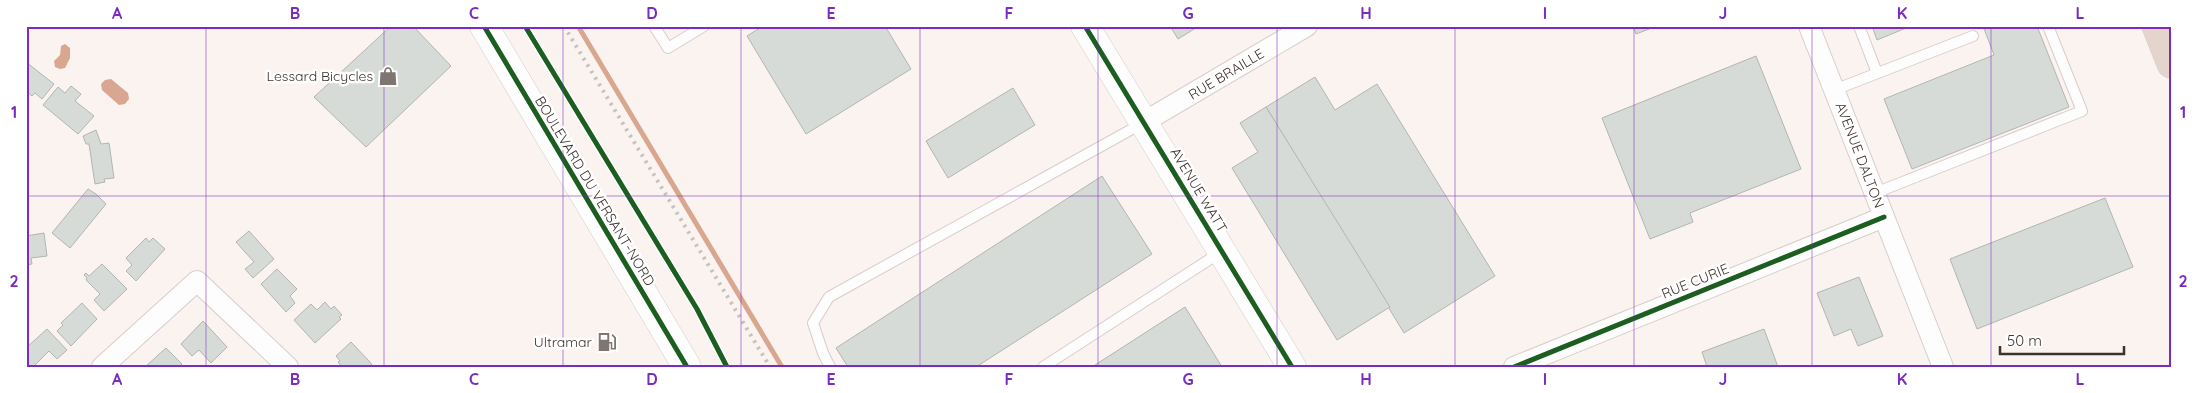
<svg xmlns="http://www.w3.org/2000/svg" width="2197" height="393" font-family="Quicksand,sans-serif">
  <rect width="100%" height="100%" fill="#faf3f0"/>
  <g fill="#d9a78f">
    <path d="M65,44L70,48V58L65,68L60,69L55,67L54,61L60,55L61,46Z"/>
    <path d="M111,79L128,93L129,99L125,104L119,105L102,90L101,84L105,80Z"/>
  </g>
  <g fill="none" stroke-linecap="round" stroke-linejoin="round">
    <path stroke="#d9a78f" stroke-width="5" d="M578,26L782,367"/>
  </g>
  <g fill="#d7dbd7" stroke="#b2b5b1">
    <path d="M391,26H413L451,66L366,147L314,97Z"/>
    <path d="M763,26H885L911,69L806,134L747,36Z"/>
    <path d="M1170,26H1199L1178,39Z"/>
    <path d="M1633,26H1657L1636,34Z"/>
    <path d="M1872,26H1911L1877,40Z"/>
    <path d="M1983,26H2037L2069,107L1912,169L1884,99L1994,55Z"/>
    <path d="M1756,56L1801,169L1690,213L1693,222L1650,239L1602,118Z"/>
    <path d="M26,62L54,84L42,99L35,93L32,96L26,91Z"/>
    <path d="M1315,77L1335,110L1377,84L1495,276L1404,333L1266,107Z"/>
    <path d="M71,86L81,94L75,101L94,116L78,134L43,105L58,87L65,93Z"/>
    <path d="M1013,88L1035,125L948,178L926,141Z"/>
    <path d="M1266,107L1390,307L1337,340L1232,168L1258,152L1240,123Z"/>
    <path d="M96,130L101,144L109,143L114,178L104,179L105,182L95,184L89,144H86L83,136Z"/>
    <path d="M1102,176L1152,254L976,367H848L836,348Z"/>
    <path d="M88,189L96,194L106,204L70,248L52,233Z"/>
    <path d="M2105,198L2133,267L1977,329L1950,259Z"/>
    <path d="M249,231L274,259L253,278L245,269L254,262L236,242Z"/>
    <path d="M44,233L47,256L31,258L32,264L26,265V236Z"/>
    <path d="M146,238L149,242L153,238L165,249L136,281L126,271L132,265L126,258Z"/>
    <path d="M102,264L127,289L104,311L94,300L100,294L86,280L87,278L84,275L86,273L89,276Z"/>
    <path d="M277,269L297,289L290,296L295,303L286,312L261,284Z"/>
    <path d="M1859,277L1883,336L1858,346L1851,329L1834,336L1817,293Z"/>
    <path d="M325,302L331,309L334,306L342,315L339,317L341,319L315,343L294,320L311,304L317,310Z"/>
    <path d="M82,303L97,319L71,346L57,331L63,325L61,323Z"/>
    <path d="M1185,307L1222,367H1092Z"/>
    <path d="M203,321L227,347L211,363L199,350L192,356L181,344Z"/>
    <path d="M47,329L67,350L57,359L49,351L33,367H29L26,364V348Z"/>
    <path d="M1764,329L1778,367H1707L1702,352Z"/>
    <path d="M351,342L370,362L373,367H342L338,362L340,361L336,356Z"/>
    <path d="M166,348L182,364L179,367H145Z"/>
  </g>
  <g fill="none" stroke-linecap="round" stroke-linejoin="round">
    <g stroke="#d8cecb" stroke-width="12">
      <g id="lane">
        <path d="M654,26L668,48L704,26"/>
        <path d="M1859,26L1877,73"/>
        <path d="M1834,90L1973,36"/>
        <path d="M1875,193L2082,111L2048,26"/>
        <path d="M830,367L823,353L813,323L829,297L1143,123"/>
        <path d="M1043,367L1221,252"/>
      </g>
    </g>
    <g stroke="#d8cecb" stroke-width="22">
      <g id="street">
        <path d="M1809,26L1943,367"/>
        <path d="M1144,122L1307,26"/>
        <path d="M102,367L197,281L288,367"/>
        <path d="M1514,367L1884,217"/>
      </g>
    </g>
    <g stroke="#d8cecb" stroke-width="29">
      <g id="secondary">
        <path d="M484,26L687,367"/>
        <path d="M1085,26L1292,367"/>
      </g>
    </g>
    <g stroke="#d3cecb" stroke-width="29">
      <path id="highway" d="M2156,26L2171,64"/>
    </g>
    <use href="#lane" stroke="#fefdfd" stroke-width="10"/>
    <use href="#street" stroke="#fefdfd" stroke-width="20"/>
    <use href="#secondary" stroke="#fefdfd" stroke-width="28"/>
    <use href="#highway" stroke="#e5d4cc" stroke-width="28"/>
    <path stroke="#c4c3c1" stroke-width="4" stroke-dasharray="2.5 5" stroke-linecap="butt" d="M564,26L770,367"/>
    <g stroke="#fff" stroke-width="8">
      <g id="cycleway">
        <path d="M484,26L687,367"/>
        <path d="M525,26L697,309L727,367"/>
        <path d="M1085,26L1292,367"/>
        <path d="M1514,367L1884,217"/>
      </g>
    </g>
    <use href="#cycleway" stroke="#1b5e20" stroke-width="5"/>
  </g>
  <path fill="none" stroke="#7b2cbf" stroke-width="1" stroke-opacity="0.55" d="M206,26V367M384,26V367M563,26V367M741,26V367M920,26V367M1098,26V367M1277,26V367M1455,26V367M1634,26V367M1812,26V367M1991,26V367M26,196H2171"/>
  <defs>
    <g id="shop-bare" transform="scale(1.5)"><path d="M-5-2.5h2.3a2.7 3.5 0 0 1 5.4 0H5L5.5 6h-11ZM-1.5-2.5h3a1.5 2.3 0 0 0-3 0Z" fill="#807671" stroke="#fff" stroke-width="2.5" paint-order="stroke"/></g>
    <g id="fuel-bare" transform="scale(1.5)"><path d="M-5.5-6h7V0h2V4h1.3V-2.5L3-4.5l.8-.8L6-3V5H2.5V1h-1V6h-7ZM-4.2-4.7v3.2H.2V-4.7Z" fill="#807671" stroke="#fff" stroke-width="2.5" paint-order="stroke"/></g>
  </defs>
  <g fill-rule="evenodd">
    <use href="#shop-bare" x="388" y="76"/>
    <use href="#fuel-bare" x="607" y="342"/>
  </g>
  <g text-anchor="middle" stroke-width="5" stroke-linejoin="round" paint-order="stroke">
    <g font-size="14" fill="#3e322d" stroke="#fff">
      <text transform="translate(1226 74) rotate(-31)" y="5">RUE BRAILLE</text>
      <text transform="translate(1860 155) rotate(69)" y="5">AVENUE DALTON</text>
      <text transform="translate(1199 190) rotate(59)" y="5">AVENUE WATT</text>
      <text transform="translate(595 191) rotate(59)" y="5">BOULEVARD DU VERSANT-NORD</text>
      <text transform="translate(1695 281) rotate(-22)" y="5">RUE CURIE</text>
    </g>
    <g font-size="14" fill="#3e322d" stroke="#fff" text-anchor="end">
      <text x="373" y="81">Lessard Bicycles</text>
      <text x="592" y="347">Ultramar</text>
    </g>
  </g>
  <rect width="2197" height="393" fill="none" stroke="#ffffff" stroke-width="55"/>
  <path d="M2000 346v8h124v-8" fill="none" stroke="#3e322d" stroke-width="2.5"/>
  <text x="2007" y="346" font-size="15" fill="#3e322d" stroke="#ffffff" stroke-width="4" paint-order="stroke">50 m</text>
  <rect x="28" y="28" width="2142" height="338" fill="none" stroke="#7b2cbf" stroke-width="2"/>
  <g font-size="16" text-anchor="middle" font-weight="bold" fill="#7b2cbf">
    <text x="117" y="19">A</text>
    <text x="295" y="19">B</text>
    <text x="474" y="19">C</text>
    <text x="652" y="19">D</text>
    <text x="831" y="19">E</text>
    <text x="1009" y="19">F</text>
    <text x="1188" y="19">G</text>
    <text x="1366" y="19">H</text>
    <text x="1545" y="19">I</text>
    <text x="1723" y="19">J</text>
    <text x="1902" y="19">K</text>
    <text x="2080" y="19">L</text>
    <text x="14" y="118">1</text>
    <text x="2183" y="118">1</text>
    <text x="14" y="287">2</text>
    <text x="2183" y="287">2</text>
    <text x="117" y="385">A</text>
    <text x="295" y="385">B</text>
    <text x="474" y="385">C</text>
    <text x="652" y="385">D</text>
    <text x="831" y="385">E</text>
    <text x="1009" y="385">F</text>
    <text x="1188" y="385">G</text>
    <text x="1366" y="385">H</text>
    <text x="1545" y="385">I</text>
    <text x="1723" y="385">J</text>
    <text x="1902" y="385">K</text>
    <text x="2080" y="385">L</text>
  </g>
</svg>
